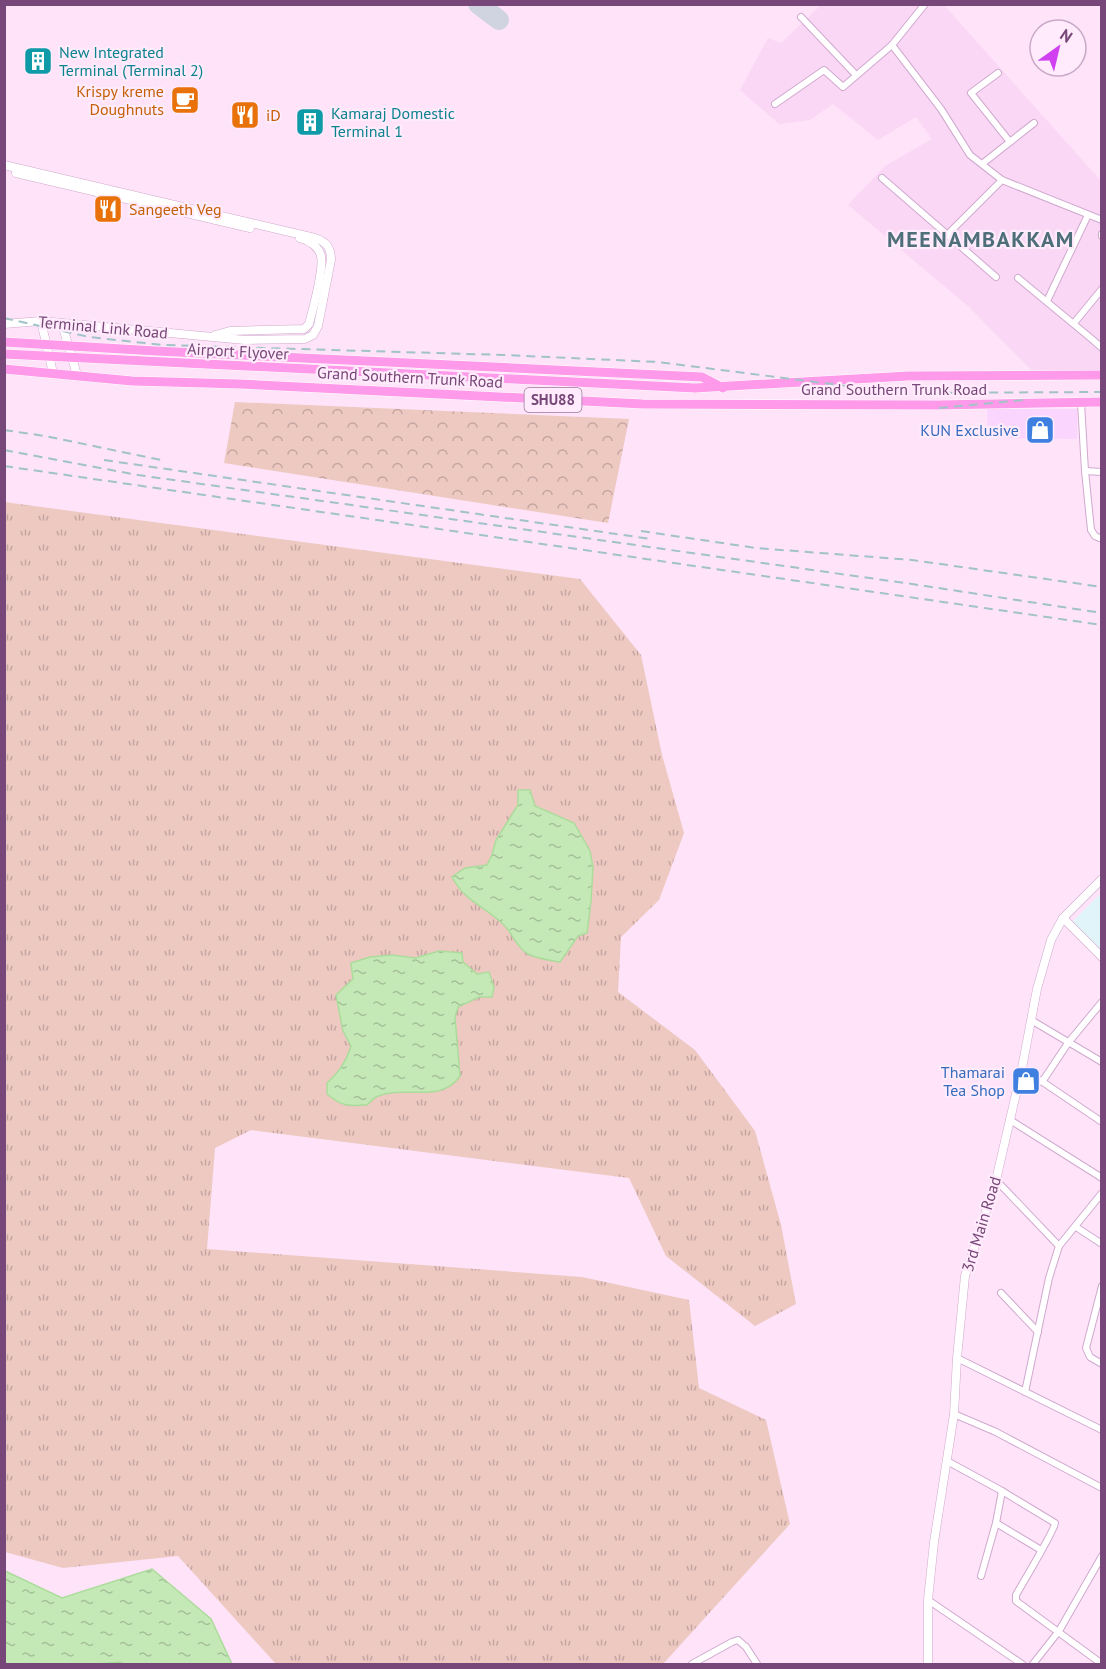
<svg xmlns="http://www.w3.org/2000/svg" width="1106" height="1669" font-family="'PT Sans',sans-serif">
  <defs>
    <pattern id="grass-tufts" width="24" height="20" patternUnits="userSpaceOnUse" patternTransform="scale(1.5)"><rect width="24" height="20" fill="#edc9c1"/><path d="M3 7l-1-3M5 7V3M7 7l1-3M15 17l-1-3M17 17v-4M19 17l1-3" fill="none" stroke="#c5a5a2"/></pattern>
    <pattern id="park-crowns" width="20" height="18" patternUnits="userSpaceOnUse" patternTransform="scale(1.5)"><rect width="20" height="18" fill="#edc9c1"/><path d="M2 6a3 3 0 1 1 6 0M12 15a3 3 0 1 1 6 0" fill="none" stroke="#c5a5a2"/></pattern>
    <pattern id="water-ripples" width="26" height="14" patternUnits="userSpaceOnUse" patternTransform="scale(1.5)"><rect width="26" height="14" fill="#c4e9b6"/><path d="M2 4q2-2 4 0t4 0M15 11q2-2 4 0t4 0" fill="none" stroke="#a4bf99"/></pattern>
  </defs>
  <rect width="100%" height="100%" fill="#fee3f9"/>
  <path fill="#fbd7f6" d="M821,5H944L1101,181V373H1034L969,307L848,205L885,166L932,139L916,117L878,140L833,104L810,120L779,124L740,90L768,38L781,43Z"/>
  <path fill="#fad6ff" d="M987,409H1077V439L988,438Z"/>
  <path fill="#e0f4fa" d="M1101,893V950L1072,922Z"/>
  <path fill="url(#grass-tufts)" d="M4,502L580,579L641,655L662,755L684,833L659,900L621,937L618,992L695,1050L755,1131L781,1225L796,1304L755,1326L666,1256L629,1178L251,1130L215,1148L207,1249L582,1277L689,1300L699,1388L766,1420L790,1524L663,1664H276L178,1556L63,1568L5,1552Z"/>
  <path fill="url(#park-crowns)" d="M235,402L629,419L608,523L224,463Z"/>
  <g fill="url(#water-ripples)" stroke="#acdc9c" stroke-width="1.5">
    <path d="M518,790H530L535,806L574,823L590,851L593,867L591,901L587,933L578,936L560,962C550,960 537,959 528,954C516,947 513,934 504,925C486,907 465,902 452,877L465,868L487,865L492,855L496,840L518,805Z"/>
    <path d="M439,951L462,953L463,962L477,974L489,972L494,987L492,997H479L458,1007L455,1017L460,1076C441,1104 405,1085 378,1096C374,1098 370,1102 367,1105C349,1106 342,1107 327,1094V1083C339,1072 346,1062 351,1046L343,1031L336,995L353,979L351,963L370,957L392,955L415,958Z"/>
    <path d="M152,1569L211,1619L232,1664H122L121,1662L96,1664H5V1571L62,1598Z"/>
  </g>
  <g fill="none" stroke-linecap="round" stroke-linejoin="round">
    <path stroke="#d0d3e0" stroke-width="20" d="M478,4L499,20"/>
    <g stroke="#d0a9ce" stroke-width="8">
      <g id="minor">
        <path d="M801,17L856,75"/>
        <path d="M892,45L941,109L970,155L1002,180L1102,220"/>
        <path d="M998,73L971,93L1010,142"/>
        <path d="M775,104L824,70L843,87L892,45L925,4"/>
        <path d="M982,164L1034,123"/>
        <path d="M882,178L996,277"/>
        <path d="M1102,234V236"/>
        <path d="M947,235L1002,180"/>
        <path d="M1018,278L1093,340L1102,348"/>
        <path d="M1047,301L1088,215"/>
        <path d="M1074,323L1102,289"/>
        <path d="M1081,403L1085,471L1091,530L1095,536L1102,539"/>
        <path d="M1085,471L1102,472"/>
        <path d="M1031,1020L1102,1062"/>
        <path d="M1022,1068L1102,1122"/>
        <path d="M1042,1082L1068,1043L1102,1002"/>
        <path d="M1010,1120L1102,1178"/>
        <path d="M996,1180L1059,1246"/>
        <path d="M1076,1227L1102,1244"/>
        <path d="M1102,1286L1086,1348L1090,1357L1102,1364"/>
        <path d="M1001,1293L1038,1332"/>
        <path d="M957,1358L1102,1430"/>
        <path d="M1025,1392L1049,1278L1059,1246L1102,1193"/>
        <path d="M954,1414L996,1432L1102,1488"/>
        <path d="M947,1461L1002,1491L1055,1523C1055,1530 1022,1584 1016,1595V1601L1102,1664"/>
        <path d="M1002,1491L996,1523L1041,1550"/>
        <path d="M981,1576L996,1523"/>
        <path d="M928,1600L1022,1664"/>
        <path d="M692,1664L732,1642L738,1640L746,1647L757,1664"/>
        <path d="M1033,1664L1059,1631L1102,1556"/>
      </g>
    </g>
    <g stroke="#d0a9ce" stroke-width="9">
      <g id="tertiary">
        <path d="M4,165L315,238C327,242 331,248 331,260L318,326L313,335L305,339L245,340L41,321L4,324"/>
        <path d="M16,173L250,228"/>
        <path d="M41,321L53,373"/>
        <path d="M62,324L77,375"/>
        <path d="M215,335L230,331L304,329L309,324C313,309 324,270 321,256C319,247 309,240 300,238"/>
        <path d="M1063,918L1102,957"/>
        <path d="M928,1664V1600L934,1542L954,1414L957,1358L965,1276L996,1180L1022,1068L1037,989L1051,940L1063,918L1102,879"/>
      </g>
    </g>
    <g stroke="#fff" stroke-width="10">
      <g id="primary">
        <path d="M4,342L156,351L702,377L723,388"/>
        <path d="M4,369L132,381L240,384L643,404L937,405L1102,402"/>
        <path d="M695,388L908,376L1102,375"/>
      </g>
    </g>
    <use href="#minor" stroke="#fff" stroke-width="6"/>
    <use href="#tertiary" stroke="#fff" stroke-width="8"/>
    <use href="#primary" stroke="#ff99e9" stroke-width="9"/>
    <g stroke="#a1c3c8" stroke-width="2" stroke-dasharray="9 6" stroke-linecap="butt">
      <path d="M4,318L89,337L163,345L504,355L658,362L902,393L1102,392"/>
      <path d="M939,408L1023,400"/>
      <path d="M4,430L45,436L161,460"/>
      <path d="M4,450L138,475L912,584L1102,613"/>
      <path d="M104,460L651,539"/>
      <path d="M4,466L1102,625"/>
      <path d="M641,531L756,548L912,560L1102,587"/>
    </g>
    <g stroke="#fff" stroke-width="10" stroke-linecap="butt">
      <path id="primary-bridge" d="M4,354L695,388"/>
    </g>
    <use href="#primary-bridge" stroke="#ff99e9" stroke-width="9"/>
  </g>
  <defs>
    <g id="building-square" transform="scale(1.5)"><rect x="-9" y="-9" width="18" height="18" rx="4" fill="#0f9aa8" stroke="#ffebfb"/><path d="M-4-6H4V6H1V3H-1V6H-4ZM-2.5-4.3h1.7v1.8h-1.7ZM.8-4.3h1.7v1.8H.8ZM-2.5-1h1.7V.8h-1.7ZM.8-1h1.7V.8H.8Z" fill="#fff"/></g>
    <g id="cafe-square" transform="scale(1.5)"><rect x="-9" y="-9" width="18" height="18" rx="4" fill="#e8710a" stroke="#ffebfb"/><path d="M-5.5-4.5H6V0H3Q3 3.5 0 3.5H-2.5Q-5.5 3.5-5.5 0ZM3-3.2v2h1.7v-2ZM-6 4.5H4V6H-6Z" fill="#fff"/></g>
    <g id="restaurant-square" transform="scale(1.5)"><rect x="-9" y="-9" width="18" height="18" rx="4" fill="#e8710a" stroke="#ffebfb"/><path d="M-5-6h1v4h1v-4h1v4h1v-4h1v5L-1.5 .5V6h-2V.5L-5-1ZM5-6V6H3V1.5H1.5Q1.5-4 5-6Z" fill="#fff"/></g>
    <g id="shop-square" transform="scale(1.5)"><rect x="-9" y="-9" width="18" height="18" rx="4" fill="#3f7fe0" stroke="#ffebfb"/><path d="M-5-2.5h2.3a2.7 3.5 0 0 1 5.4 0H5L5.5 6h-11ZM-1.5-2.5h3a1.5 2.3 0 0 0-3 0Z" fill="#fff"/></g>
  </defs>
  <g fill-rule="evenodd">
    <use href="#building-square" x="38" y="61"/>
    <use href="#cafe-square" x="185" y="100"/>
    <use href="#restaurant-square" x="245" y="115"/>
    <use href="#building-square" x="310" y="122"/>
    <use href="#restaurant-square" x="108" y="209"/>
    <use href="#shop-square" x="1040" y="430"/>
    <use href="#shop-square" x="1026" y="1081"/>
  </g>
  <g text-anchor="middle" stroke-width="4.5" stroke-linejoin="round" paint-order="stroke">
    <rect fill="#ffebfb" stroke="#9f789f" stroke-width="1.5" x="524.5" y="388" width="57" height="24" rx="4.5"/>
    <g font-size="15" font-weight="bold" fill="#764778">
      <text x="553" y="405">SHU88</text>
    </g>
    <g font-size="16" fill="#0d838f" stroke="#ffebfb" text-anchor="start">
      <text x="59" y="58">New Integrated<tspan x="59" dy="18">Terminal (Terminal 2)</tspan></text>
      <text x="331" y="119">Kamaraj Domestic<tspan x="331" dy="18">Terminal 1</tspan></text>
    </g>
    <g font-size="16" fill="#c56008" stroke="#ffebfb" text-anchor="start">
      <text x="164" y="97" text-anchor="end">Krispy kreme<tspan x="164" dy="18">Doughnuts</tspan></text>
      <text x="266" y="121">iD</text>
      <text x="129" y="215">Sangeeth Veg</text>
    </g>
    <g font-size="16" fill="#764778" stroke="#ffebfb">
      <text transform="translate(103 327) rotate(5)" y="6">Terminal Link Road</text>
      <text transform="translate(238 351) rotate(3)" y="6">Airport Flyover</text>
      <text transform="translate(410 377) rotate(3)" y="6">Grand Southern Trunk Road</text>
      <text x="894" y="395">Grand Southern Trunk Road</text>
      <text transform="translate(981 1224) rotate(-73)" y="6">3rd Main Road</text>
    </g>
    <g font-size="16" fill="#366cbe" stroke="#ffebfb" text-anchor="end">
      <text x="1019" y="436">KUN Exclusive</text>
      <text x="1005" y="1078">Thamarai<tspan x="1005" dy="18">Tea Shop</tspan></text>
    </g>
    <g font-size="22" font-weight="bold" letter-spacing="1.5" fill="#4e6f79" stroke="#ffebfb">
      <text x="981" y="247">MEENAMBAKKAM</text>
    </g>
  </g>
  <rect width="1106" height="1669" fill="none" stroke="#764778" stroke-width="12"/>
  <g transform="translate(1058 48) rotate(34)"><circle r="28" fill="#ffebfb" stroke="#c8a9c7" stroke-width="1.5"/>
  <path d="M0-4.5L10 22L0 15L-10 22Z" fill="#d040f1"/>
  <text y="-9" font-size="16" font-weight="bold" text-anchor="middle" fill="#764778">N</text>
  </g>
</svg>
